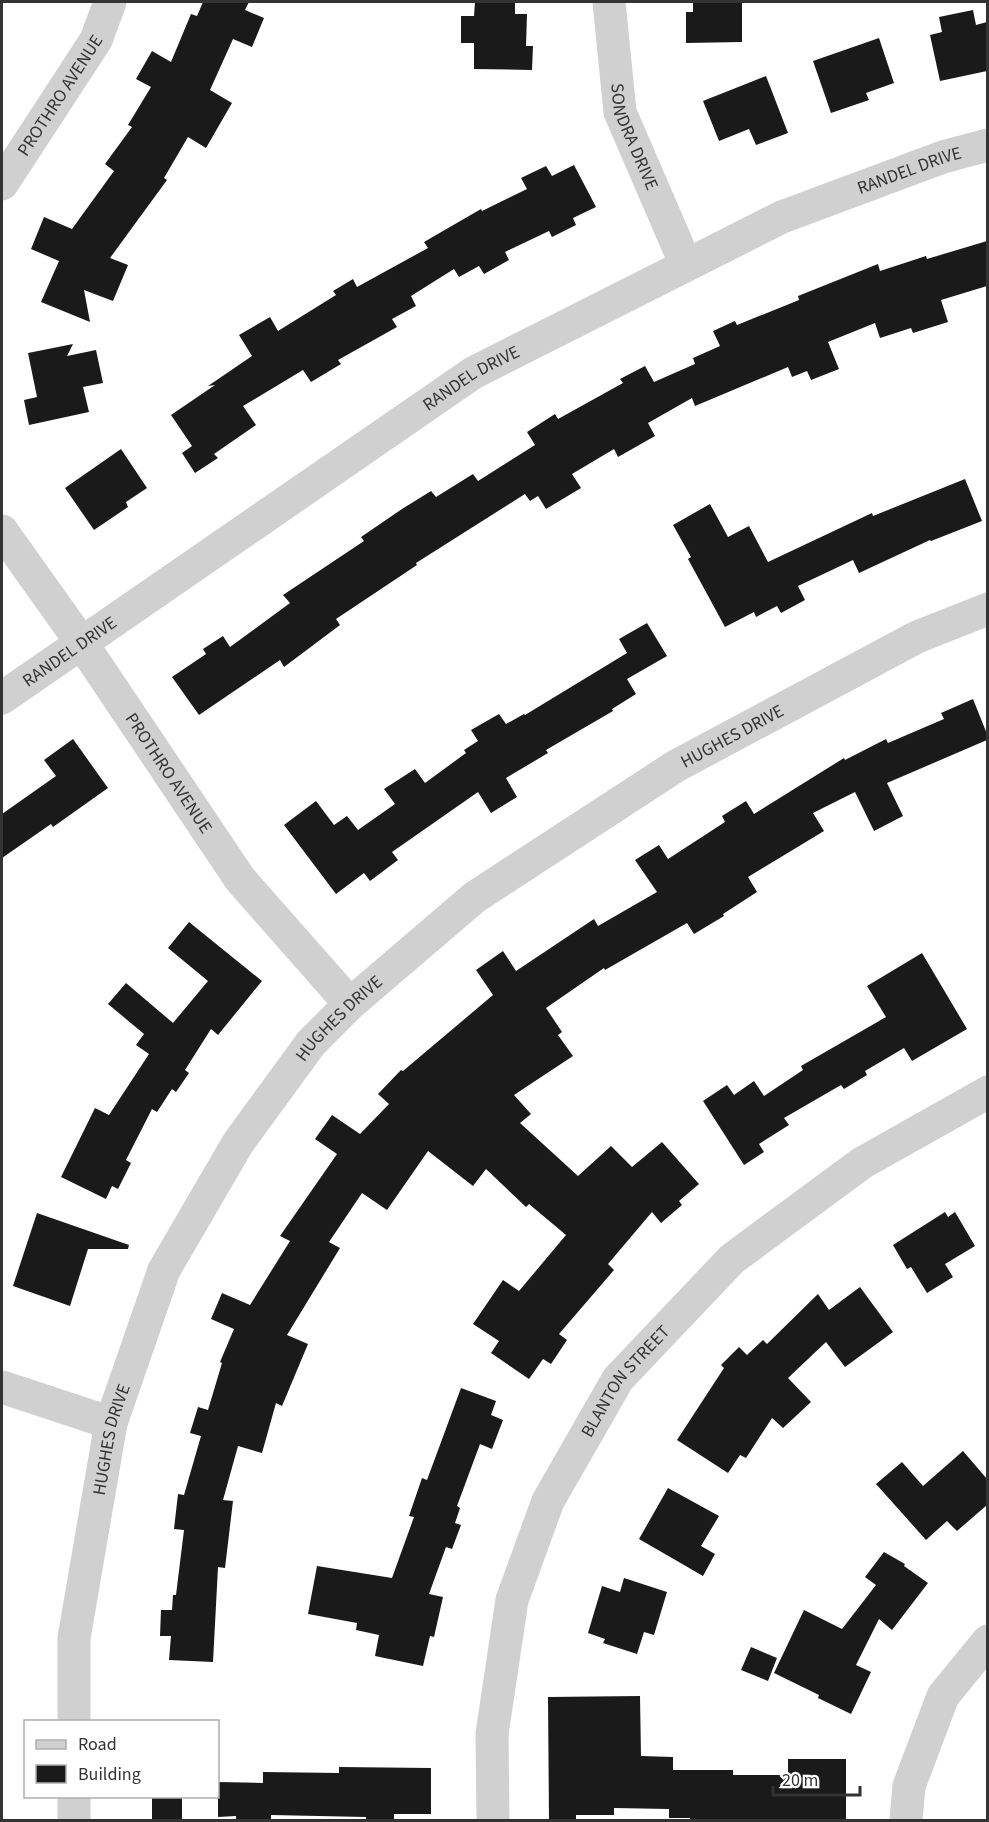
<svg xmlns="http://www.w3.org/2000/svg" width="989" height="1822" font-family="'Source Sans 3',sans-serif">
  <rect width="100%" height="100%" fill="#fff"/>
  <g fill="#1a1a1a">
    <path d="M203,2H249L245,10L264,18L252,47L233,39L210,90L232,103L206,148L188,137L164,178L167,180L110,258L128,265L113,301L84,290L90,322L41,302L59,261L31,249L44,217L72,229L114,171L105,164L132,127L128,125L151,87L136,79L152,51L171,62L191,14L197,16Z"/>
    <path d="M475,2H515V14H527L526,46H533L532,70L474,69V43H461V16H474Z"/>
    <path d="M693,2H742V42L686,43V12H693Z"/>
    <path d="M973,10L976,25L987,22V71L940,81L930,35L942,32L939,17Z"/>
    <path d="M879,38L894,83L866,93L869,100L831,113L813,61Z"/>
    <path d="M766,76L788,133L756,145L749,129L719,141L703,101Z"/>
    <path d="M574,165L596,207L573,218L576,225L552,237L549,231L505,252L509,260L484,274L479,266L459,277L454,269L411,296L416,306L392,319L397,327L338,360L341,364L311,382L303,370L243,406L256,425L214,454L218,458L195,473L182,453L192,446L171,415L215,385L208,386L252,356L239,335L270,317L278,331L336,295L333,291L353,279L357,287L428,248L424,242L481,209L482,211L527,189L521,178L546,166L552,176Z"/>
    <path d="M987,241V286L941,300L948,322L913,333L911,328L880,338L875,323L828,342L839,369L811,380L807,371L792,377L788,367L695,406L692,398L648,423L655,436L618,457L614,449L572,474L581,488L546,509L538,496L530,501L525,494L416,563L417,565L336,619L340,625L284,667L280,660L199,715L172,677L206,654L203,649L223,636L230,647L290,603L283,595L364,541L361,537L402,509L431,491L436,497L473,474L478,481L535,445L527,432L555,414L558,419L623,383L620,379L645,366L654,382L695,364L693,358L720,346L713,331L735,321L737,325L799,300L798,296L878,264L880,271L926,256L927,259Z"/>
    <path d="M73,344L67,356L96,350L103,383L83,387L89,412L29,425L24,400L37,397L28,353Z"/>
    <path d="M121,449L147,488L126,502L128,507L94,530L65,488Z"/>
    <path d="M965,479L982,521L931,541L930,540L859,573L853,560L798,586L805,600L781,613L777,606L756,617L754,612L725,627L688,559L691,557L673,525L710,504L728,537L749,526L768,562L872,513L873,516Z"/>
    <path d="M647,623L667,656L627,679L636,694L612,709L613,711L546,750L548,753L506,778L517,797L491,813L478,792L392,852L398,860L370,881L364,873L336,894L284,825L316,801L334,825L347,816L358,830L395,804L384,789L415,769L425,783L466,753L464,750L478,741L471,730L499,714L506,724L524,714L525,715L627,653L619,639Z"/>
    <path d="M973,699L987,734V740L887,783L903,816L874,831L855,792L813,813L824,831L748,877L757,892L723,914L724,916L694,934L687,923L605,970L604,968L546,1008L562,1032L558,1035L573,1056L514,1095L531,1114L520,1123L578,1176L611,1146L632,1167L662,1142L699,1184L679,1201L682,1205L661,1223L652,1212L608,1264L614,1270L559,1334L567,1340L551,1364L543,1359L529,1379L491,1353L499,1341L473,1324L503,1280L519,1291L566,1235L529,1204L526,1207L486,1169L473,1186L428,1151L387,1210L362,1193L329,1242L340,1248L287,1335L308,1344L282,1406L276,1403L262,1453L238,1446L223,1500L233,1501L225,1568L218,1567L213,1662L169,1660L171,1636H160L161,1610H172L173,1595H176L184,1530L174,1529L178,1494L184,1495L201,1436L190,1433L198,1407L208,1410L222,1363L220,1362L234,1329L211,1319L222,1293L250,1305L290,1241L280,1236L337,1154L315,1139L332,1115L360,1134L389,1104L378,1094L401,1070L403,1071L493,995L476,970L503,951L516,971L594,919L598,926L657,892L635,860L659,845L668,859L725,822L722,816L746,801L754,814L844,758L845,760L886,739L888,743L944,719L941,713Z"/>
    <path d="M73,739L108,788L53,827L51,824L2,858V814L56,776L44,760Z"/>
    <path d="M189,922L262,981L218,1035L211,1029L185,1070L189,1073L176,1092L172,1089L157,1112L152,1109L126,1160L131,1163L118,1189L112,1186L106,1199L61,1177L95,1108L109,1115L149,1054L136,1045L144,1034L108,1004L126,983L173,1023L208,981L168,948Z"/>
    <path d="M922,953L967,1029L912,1061L904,1048L865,1071L867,1075L844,1089L841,1085L784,1118L789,1125L759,1144L764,1152L744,1165L703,1101L727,1085L734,1095L754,1081L764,1096L803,1070L801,1066L886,1017L867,986Z"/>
    <path d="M945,1212L948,1217L955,1212L975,1246L945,1264L953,1277L927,1293L911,1267L907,1269L893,1245Z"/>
    <path d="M37,1213L129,1245L128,1249H88L70,1306L13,1286Z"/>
    <path d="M860,1287L893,1332L845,1367L826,1342L788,1378L811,1402L783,1428L772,1418L746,1458L740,1455L728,1473L677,1440L724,1368L721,1365L739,1347L747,1355L763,1340L767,1344L818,1294L829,1310Z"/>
    <path d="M461,1388L496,1401L491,1415L503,1420L492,1449L480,1444L457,1506L460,1508L455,1523L461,1525L452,1549L446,1547L429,1594L443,1597L434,1637L430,1636L423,1666L375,1656L379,1635L356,1630L357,1623L308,1614L317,1566L392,1578L414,1517L409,1516L422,1478L427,1480Z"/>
    <path d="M963,1451L987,1479V1505L957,1531L947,1521L926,1540L876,1484L902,1462L923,1486Z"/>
    <path d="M668,1488L719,1516L701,1546L715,1554L703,1576L639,1539Z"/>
    <path d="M884,1552L905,1564L904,1566L928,1583L892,1630L879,1619L856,1665L871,1672L851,1714L818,1698L819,1695L774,1673L804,1610L842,1629L876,1585L865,1577Z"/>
    <path d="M624,1578L667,1592L654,1635L644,1632L637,1654L603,1643L605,1639L588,1633L602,1586L620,1592Z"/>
    <path d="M751,1647L777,1658L768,1681L741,1670Z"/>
    <path d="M640,1696L641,1756L673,1757V1770H733V1775H788V1759H846V1820L690,1821V1818H669V1809L614,1808V1815H576V1821H549L548,1697Z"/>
    <path d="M339,1767L431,1768V1814H394V1821H366V1817L271,1815V1821H236V1816L218,1817V1782L263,1783V1772L339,1773Z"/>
    <rect x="152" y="1797" width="30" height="24"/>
  </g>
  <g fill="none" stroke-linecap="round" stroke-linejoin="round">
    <g stroke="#d0d0d0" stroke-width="33">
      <path id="s1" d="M609,2L620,112L686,265"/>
      <path id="s2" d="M2,184L96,40L110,2"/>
      <path id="s3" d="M2,531L81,642L240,879L350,1004"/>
      <path id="s4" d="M2,698L473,373L782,217L943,157L988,145"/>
      <path d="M2,1387L111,1423"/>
      <path id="s5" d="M74,1722V1638L111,1423L164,1270L238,1143L311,1043L350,1004L475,897L676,766L917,637L988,609"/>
      <path d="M74,1820V1796"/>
      <path id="s6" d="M493,1820L492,1734L512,1600L548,1501L618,1379L732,1259L862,1163L988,1092"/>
      <path d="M906,1820L909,1786L943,1696L988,1641"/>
    </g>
  </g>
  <g text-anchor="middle" stroke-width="6" stroke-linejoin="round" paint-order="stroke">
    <g font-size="18" fill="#333" stroke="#fff">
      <text dy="6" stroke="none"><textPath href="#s2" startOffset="106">PROTHRO AVENUE</textPath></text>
      <text dy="6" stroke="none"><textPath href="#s1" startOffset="138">SONDRA DRIVE</textPath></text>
      <text dy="6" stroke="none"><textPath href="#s4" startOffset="1054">RANDEL DRIVE</textPath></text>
      <text dy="6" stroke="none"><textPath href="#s4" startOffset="568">RANDEL DRIVE</textPath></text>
      <text dy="6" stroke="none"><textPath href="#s4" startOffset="82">RANDEL DRIVE</textPath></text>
      <text dy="6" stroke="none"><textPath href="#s5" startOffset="1258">HUGHES DRIVE</textPath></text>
      <text dy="6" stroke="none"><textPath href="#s3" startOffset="294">PROTHRO AVENUE</textPath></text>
      <text dy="6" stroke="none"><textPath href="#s5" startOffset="772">HUGHES DRIVE</textPath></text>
      <text dy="6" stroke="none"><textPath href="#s6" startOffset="470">BLANTON STREET</textPath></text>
      <text dy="6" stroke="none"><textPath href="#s5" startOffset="286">HUGHES DRIVE</textPath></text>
    </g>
  </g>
  <rect width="989" height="1822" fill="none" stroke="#333333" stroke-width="6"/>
  <rect x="24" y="1720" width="195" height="78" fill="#ffffff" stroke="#adadad" stroke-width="1.5"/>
  <rect x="36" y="1740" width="30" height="9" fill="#d0d0d0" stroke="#adadad" stroke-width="1.5"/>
  <text x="78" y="1750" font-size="18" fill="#333333">Road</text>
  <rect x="36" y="1765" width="30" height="18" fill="#1a1a1a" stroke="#adadad" stroke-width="1.5"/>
  <text x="78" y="1780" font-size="18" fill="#333333">Building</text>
  <path d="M773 1786v9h87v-9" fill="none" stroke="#333333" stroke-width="3"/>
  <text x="782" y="1786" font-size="18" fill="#333333" stroke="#ffffff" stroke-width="4.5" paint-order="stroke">20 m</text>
</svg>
